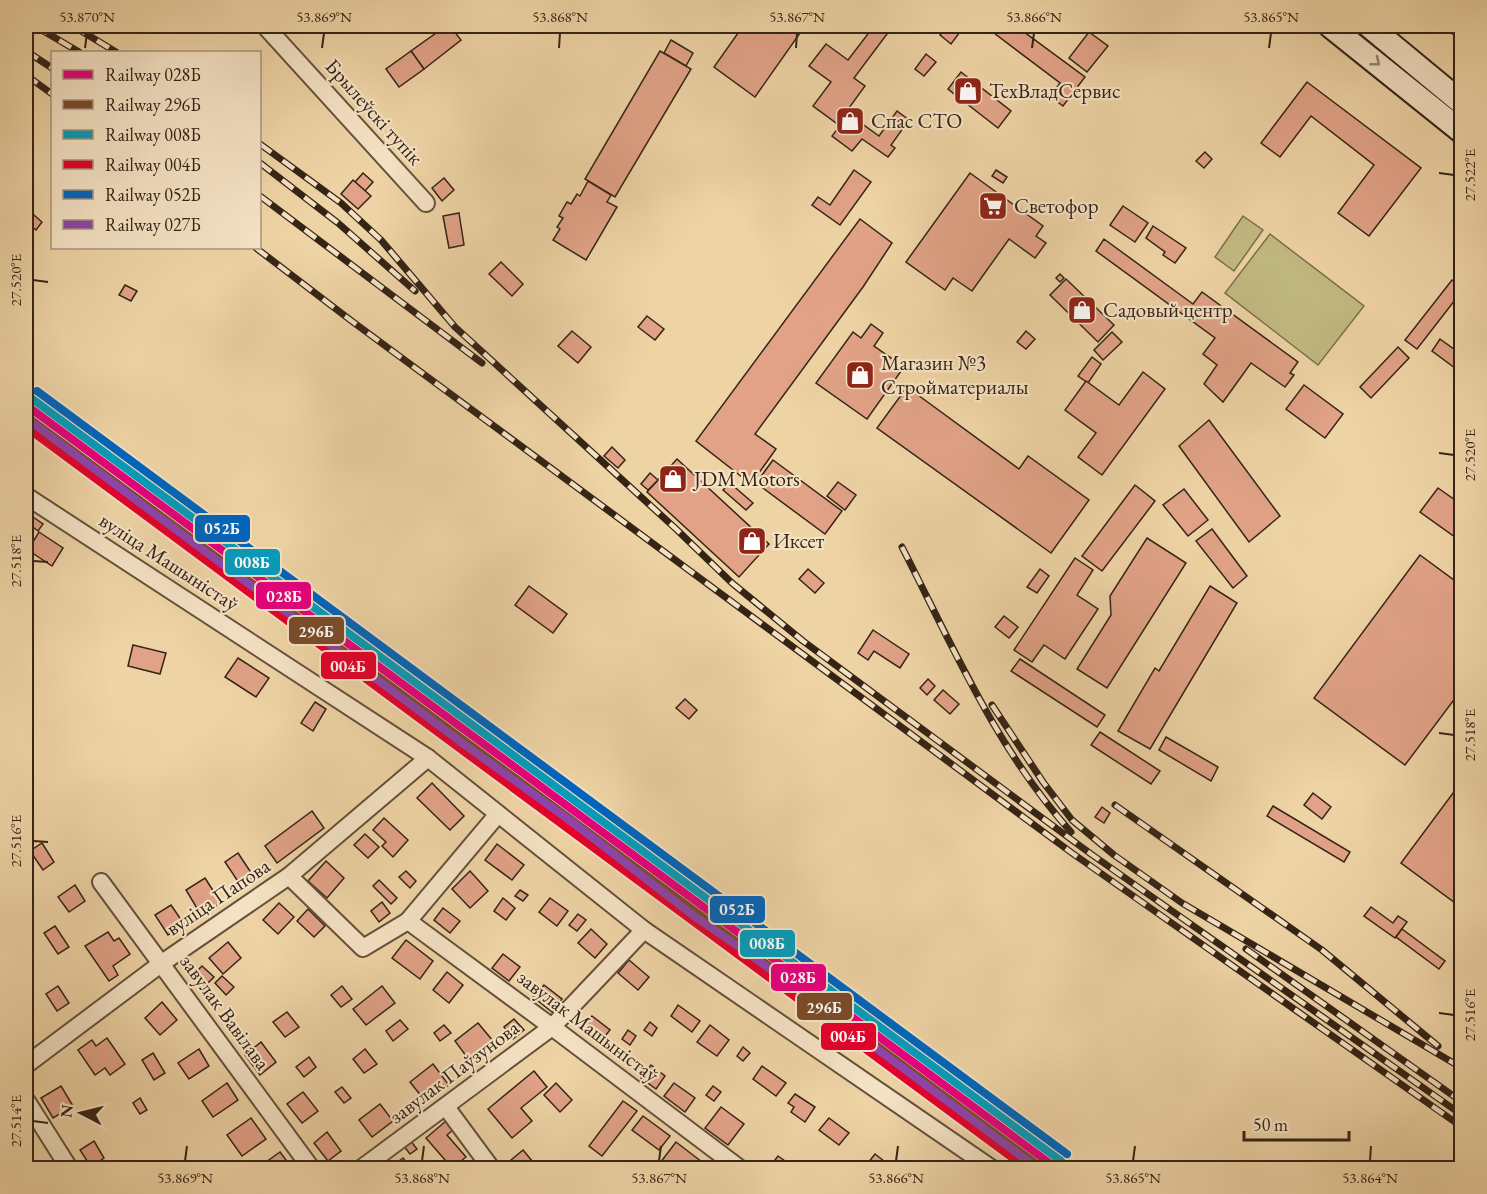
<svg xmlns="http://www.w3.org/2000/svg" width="1487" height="1194" font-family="'EB Garamond',serif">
  <rect width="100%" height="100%" fill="#eed3a5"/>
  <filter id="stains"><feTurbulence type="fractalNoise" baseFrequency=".00333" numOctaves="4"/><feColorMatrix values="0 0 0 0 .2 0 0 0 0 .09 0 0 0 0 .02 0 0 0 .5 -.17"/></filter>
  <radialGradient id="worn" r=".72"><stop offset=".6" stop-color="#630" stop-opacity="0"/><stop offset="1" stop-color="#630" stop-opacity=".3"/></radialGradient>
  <g fill="#c1ba81" stroke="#7b6f4c" stroke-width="1.5">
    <path d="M1243,216L1263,230L1234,271L1215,257Z"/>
    <path d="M1270,234L1364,306L1318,365L1225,293Z"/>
  </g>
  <g fill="#e1a287" stroke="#352416" stroke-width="1.5">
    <path d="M446,26H450L461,40L424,69L411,51Z"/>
    <path d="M743,26H805L755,97L714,67Z"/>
    <path d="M874,26H893L854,78L865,86L846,112L879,136L897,111L909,120L891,145L895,148L888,157L862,139L852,151L832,136L840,126L813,106L831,82L809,66L826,44L848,60Z"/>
    <path d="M948,26H960L963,28L951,44L940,35Z"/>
    <path d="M987,26H1016L1085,77L1063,106L1050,96L1060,83L986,27Z"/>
    <path d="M1441,26H1462L1454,35Z"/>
    <path d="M1089,32L1108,46L1087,72L1069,58Z"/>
    <path d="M671,40L693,53L686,66L664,53Z"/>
    <path d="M411,51L424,69L399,87L386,69Z"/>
    <path d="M660,51L691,69L615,197L585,179Z"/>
    <path d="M926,54L936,62L924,76L915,69Z"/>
    <path d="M961,72L1011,111L998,128L948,89Z"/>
    <path d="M1307,82L1421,168L1369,236L1338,213L1374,165L1311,116L1280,157L1261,143Z"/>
    <path d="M1205,152L1212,159L1204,168L1196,161Z"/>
    <path d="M854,170L871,182L840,225L812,205L818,197L830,205Z"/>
    <path d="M996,170L1007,177L1003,183L992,176Z"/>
    <path d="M363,173L373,182L365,191L355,182Z"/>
    <path d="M970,173L1043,226L1036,236L1046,243L1035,258L1009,239L972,291L953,278L945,290L906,262Z"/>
    <path d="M444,178L454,190L442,201L432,188Z"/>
    <path d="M353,180L371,196L358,209L341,194Z"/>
    <path d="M588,181L611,195L607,202L617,207L586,260L553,240L560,229L557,227L563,218L559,216L567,202L571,204L577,194L580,196Z"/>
    <path d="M1123,206L1148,223L1135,242L1110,225Z"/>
    <path d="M459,213L464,245L449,248L443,216Z"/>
    <path d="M34,215L42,222L36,230L27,223Z"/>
    <path d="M860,219L892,243L863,287L755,434L776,449L751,484L696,441Z"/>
    <path d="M1153,226L1186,248L1175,263L1163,255L1165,252L1146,238Z"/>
    <path d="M1104,239L1193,304L1202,292L1298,362L1290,373L1294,375L1285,387L1251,363L1223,402L1204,384L1217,365L1203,354L1215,338L1096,251Z"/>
    <path d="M501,262L523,284L512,296L489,274Z"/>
    <path d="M1060,274L1064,278L1060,282L1056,278Z"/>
    <path d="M1066,279L1114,325L1098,342L1050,295Z"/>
    <path d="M1452,280L1462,287V291L1417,349L1405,340Z"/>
    <path d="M125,285L137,291L131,301L119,295Z"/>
    <path d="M647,316L664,329L655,340L638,327Z"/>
    <path d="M871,324L883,333L874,346L904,367L867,419L816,383L853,332L861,338Z"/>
    <path d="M572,331L591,347L578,363L558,346Z"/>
    <path d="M1026,331L1035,339L1026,349L1017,342Z"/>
    <path d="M1112,332L1122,342L1103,360L1094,350Z"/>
    <path d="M1440,339L1462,355V358L1455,368L1432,351Z"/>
    <path d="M1398,347L1409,358L1371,398L1360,387Z"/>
    <path d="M1092,357L1101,364L1088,383L1078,376Z"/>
    <path d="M1143,372L1165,389L1102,475L1078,457L1096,433L1065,410L1086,381L1119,405Z"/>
    <path d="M1304,385L1343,414L1325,438L1286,409Z"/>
    <path d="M907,387L1019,469L1028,456L1089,500L1051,553L877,428Z"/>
    <path d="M1209,420L1280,516L1249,542L1179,446Z"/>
    <path d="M612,447L625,460L618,468L604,456Z"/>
    <path d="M677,459L769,544L739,577L647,492Z"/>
    <path d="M773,460L842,511L825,534L756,483Z"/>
    <path d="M650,473L658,480L648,490L641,484Z"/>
    <path d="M838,482L856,495L845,510L827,496Z"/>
    <path d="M730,483L753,503L746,510L723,490Z"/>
    <path d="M1135,485L1155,501L1102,571L1082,556Z"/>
    <path d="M1438,488L1462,505V542L1420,512Z"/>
    <path d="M1184,489L1208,520L1188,536L1163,505Z"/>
    <path d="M33,517L43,524L38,531L29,524Z"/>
    <path d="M1212,529L1247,576L1233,588L1196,541Z"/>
    <path d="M39,532L63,548L52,566L28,550Z"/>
    <path d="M1147,538L1186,563L1107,688L1077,669L1111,615L1110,596Z"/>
    <path d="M1420,555L1462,586V689L1405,765L1314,698Z"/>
    <path d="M1075,558L1093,570L1077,595L1098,609L1065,659L1044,645L1032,662L1014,650Z"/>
    <path d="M808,569L824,583L815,593L799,579Z"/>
    <path d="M1040,569L1049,576L1037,593L1027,587Z"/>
    <path d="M529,586L567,614L553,633L515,605Z"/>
    <path d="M1210,586L1237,603L1150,749L1118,731L1155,668L1159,671Z"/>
    <path d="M1004,616L1018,627L1009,638L995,627Z"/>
    <path d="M873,630L909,654L900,668L874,651L868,660L858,653Z"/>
    <path d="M133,645L166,653L160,674L128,666Z"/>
    <path d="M238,658L269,678L256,697L225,677Z"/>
    <path d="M1020,659L1105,715L1097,727L1011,671Z"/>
    <path d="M928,679L935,686L927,695L920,688Z"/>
    <path d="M943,690L959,704L950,714L934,700Z"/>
    <path d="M685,699L697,710L689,719L676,708Z"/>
    <path d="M315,702L326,709L313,731L301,723Z"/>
    <path d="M1100,732L1160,771L1151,784L1091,745Z"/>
    <path d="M1166,737L1218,767L1211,781L1159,750Z"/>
    <path d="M1462,781V908L1401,863Z"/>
    <path d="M432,783L464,816L450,830L417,798Z"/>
    <path d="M1313,793L1331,807L1322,819L1304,805Z"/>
    <path d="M1273,806L1350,852L1344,862L1267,816Z"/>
    <path d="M1102,807L1110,813L1104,823L1095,817Z"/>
    <path d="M312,811L324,828L277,863L265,846Z"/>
    <path d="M384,818L408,840L393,857L382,846L386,842L373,830Z"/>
    <path d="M365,834L379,847L368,858L354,845Z"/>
    <path d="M42,843L54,862L43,870L30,851Z"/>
    <path d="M497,844L524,865L512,880L485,860Z"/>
    <path d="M238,853L254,877L241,886L225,862Z"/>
    <path d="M326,861L344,878L327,898L308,881Z"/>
    <path d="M406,871L416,881L410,888L399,877Z"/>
    <path d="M470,871L488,891L470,908L452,889Z"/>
    <path d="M205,878L221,903L201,915L186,890Z"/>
    <path d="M379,880L397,898L391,904L373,886Z"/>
    <path d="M75,885L85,901L69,912L58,897Z"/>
    <path d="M520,890L528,895L523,901L515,896Z"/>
    <path d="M503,898L515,908L506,920L494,911Z"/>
    <path d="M550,898L568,911L557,926L539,912Z"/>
    <path d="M382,902L390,913L379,922L371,911Z"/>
    <path d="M279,903L294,917L278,934L263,920Z"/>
    <path d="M171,905L184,924L168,935L155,915Z"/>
    <path d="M1371,907L1393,923L1398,916L1407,922L1395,938L1364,916Z"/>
    <path d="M443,908L460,921L450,933L434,920Z"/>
    <path d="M308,909L325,926L314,937L297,921Z"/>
    <path d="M578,914L586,920L577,931L569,925Z"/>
    <path d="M55,926L69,947L58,954L44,933Z"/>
    <path d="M591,929L607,944L595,958L578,943Z"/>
    <path d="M1402,929L1445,961L1439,969L1396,937Z"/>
    <path d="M108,932L114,941L119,938L130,954L113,966L118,975L109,981L85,946Z"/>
    <path d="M406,940L433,961L420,979L392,958Z"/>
    <path d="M228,942L241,958L223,974L209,958Z"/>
    <path d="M503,954L520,967L509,981L492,968Z"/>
    <path d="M629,960L649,977L638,990L618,973Z"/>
    <path d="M202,966L214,977L205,986L193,975Z"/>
    <path d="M447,972L463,985L449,1003L433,990Z"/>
    <path d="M222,976L234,987L226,995L215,983Z"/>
    <path d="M544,985L562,999L552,1012L533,997Z"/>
    <path d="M58,986L69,1003L57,1011L46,994Z"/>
    <path d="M342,986L352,999L341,1007L331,995Z"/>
    <path d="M382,986L395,1003L366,1025L353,1009Z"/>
    <path d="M162,1002L177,1020L160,1035L145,1018Z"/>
    <path d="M678,1005L700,1021L692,1032L671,1016Z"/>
    <path d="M287,1012L299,1027L285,1037L273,1022Z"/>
    <path d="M592,1016L610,1030L602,1040L584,1026Z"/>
    <path d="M514,1019L524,1030L513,1039L504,1027Z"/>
    <path d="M400,1020L408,1029L393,1041L386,1031Z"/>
    <path d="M650,1022L657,1028L652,1036L644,1030Z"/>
    <path d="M478,1023L493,1041L469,1060L455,1041Z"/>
    <path d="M444,1025L451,1033L440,1041L434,1033Z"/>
    <path d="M710,1025L729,1040L717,1056L697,1042Z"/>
    <path d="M628,1030L636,1036L630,1045L622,1039Z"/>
    <path d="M107,1038L125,1064L110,1075L105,1068L95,1075L78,1050L92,1040L96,1046Z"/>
    <path d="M261,1042L276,1062L260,1075L245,1055Z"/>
    <path d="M743,1047L750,1053L743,1061L737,1056Z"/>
    <path d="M199,1049L209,1066L189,1079L178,1063Z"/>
    <path d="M365,1049L377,1064L364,1073L353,1059Z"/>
    <path d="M153,1053L165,1073L154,1080L142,1060Z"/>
    <path d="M309,1057L316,1067L304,1077L296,1067Z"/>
    <path d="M433,1064L449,1085L426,1102L410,1082Z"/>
    <path d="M651,1065L665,1076L656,1089L641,1078Z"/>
    <path d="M762,1066L786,1083L776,1096L753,1079Z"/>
    <path d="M534,1071L547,1087L521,1108L532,1121L512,1138L488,1109Z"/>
    <path d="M227,1083L238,1100L213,1117L202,1101Z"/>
    <path d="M556,1083L572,1100L560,1112L544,1095Z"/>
    <path d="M674,1083L695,1098L685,1112L664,1096Z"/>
    <path d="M61,1086L73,1106L53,1118L41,1098Z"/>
    <path d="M713,1086L721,1092L714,1101L706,1095Z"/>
    <path d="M342,1087L351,1098L344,1103L335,1092Z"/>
    <path d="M303,1092L318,1111L302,1123L287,1104Z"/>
    <path d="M795,1094L815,1107L805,1122L791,1112L794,1107L788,1103Z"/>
    <path d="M140,1098L147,1110L140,1114L133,1103Z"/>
    <path d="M623,1101L637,1111L602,1156L589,1146Z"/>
    <path d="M380,1104L393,1121L372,1137L359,1120Z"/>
    <path d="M721,1107L744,1124L728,1145L705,1128Z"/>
    <path d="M643,1116L670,1136L659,1150L632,1130Z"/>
    <path d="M251,1118L266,1139L242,1156L227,1135Z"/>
    <path d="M829,1118L849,1133L839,1145L819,1130Z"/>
    <path d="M446,1121L453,1130L447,1135L466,1157L452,1168L426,1138Z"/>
    <path d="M327,1132L341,1151L328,1161L314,1143Z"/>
    <path d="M410,1140L417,1149L410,1154L403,1145Z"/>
    <path d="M94,1141L104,1158L91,1167L80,1150Z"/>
    <path d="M676,1142L702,1162L696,1168H666L660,1163Z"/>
    <path d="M523,1150L538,1168H507L505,1165Z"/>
    <path d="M280,1152L292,1168H260L259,1167Z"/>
    <path d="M875,1154L893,1168H864Z"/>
    <path d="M778,1156L795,1168H769Z"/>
    <path d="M403,1158L411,1168H390Z"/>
    <path d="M933,1161L943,1168H928Z"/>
  </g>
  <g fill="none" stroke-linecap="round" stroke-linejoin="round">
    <g stroke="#63503a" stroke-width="20">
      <g id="street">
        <path d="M265,26L426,203"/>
        <path d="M26,496L428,758L644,930L991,1168"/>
        <path d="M289,876L363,948L408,921L498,814"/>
        <path d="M101,882L311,1168"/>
        <path d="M408,921L552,1027L739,1168"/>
        <path d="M26,1065L162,963L289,876L428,758"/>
        <path d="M26,1100L69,1168"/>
        <path d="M446,1107L491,1168"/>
        <path d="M362,1168L552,1027L644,930"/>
      </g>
    </g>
    <g stroke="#352416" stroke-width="26">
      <g id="secondary">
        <path d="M1330,26L1462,132"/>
        <path d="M1369,26L1462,103"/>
      </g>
    </g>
    <use href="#street" stroke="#f4e2c4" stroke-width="16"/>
    <use href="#secondary" stroke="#f4e2c4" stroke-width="22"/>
    <g stroke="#352416" stroke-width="7">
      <g id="rail">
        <path d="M35,26L79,52"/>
        <path d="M73,26L116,52"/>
        <path d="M26,51L52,68"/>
        <path d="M26,75L52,94"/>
        <path d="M260,144L341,203L381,240L455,327L675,528L732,583L803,641L1091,854L1462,1115"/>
        <path d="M260,163L338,223L415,291"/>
        <path d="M260,196L482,363"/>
        <path d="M256,248L353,322L1072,853L1462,1127"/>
        <path d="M26,391L1073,1168"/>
        <path d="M902,547C952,645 997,750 1071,832"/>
        <path d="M992,705L1043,782L1072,820L1114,855L1182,903L1462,1068"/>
        <path d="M1115,805L1322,950L1438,1046"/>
        <path d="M1246,949L1462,1102"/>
      </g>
    </g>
    <use href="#rail" stroke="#f4e2c4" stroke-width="4.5" stroke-dasharray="14" stroke-linecap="butt"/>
    <g stroke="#f4e2c4" stroke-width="12">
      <path id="rail-1" d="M26,405L1056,1168"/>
    </g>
    <g stroke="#f4e2c4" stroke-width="12">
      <path id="rail-2" d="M26,416L1042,1168"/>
    </g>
    <g stroke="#f4e2c4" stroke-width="12">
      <path id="rail-3" d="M31,398L1061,1161"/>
    </g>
    <g stroke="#f4e2c4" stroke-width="12">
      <path id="rail-4" d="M26,427L1026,1168"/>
    </g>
    <g stroke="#f4e2c4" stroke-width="12">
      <path id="rail-5" d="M37,391L1067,1154"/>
    </g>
    <g stroke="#f4e2c4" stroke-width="12">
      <path id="rail-6" d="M26,418L465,745L575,824L694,916L755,958L1037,1168"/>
    </g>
    <use href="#rail-1" stroke="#e5007d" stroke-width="8"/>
    <use href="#rail-2" stroke="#7a4b2a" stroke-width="8"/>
    <use href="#rail-3" stroke="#059cbc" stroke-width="8"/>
    <use href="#rail-4" stroke="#e4002b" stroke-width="8"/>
    <use href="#rail-5" stroke="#0065bd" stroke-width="8"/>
    <use href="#rail-6" stroke="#8e44ad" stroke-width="8"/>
  </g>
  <defs><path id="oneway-chevron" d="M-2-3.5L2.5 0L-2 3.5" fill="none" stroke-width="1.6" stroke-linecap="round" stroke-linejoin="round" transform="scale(1.5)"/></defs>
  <use stroke="#94836d" href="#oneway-chevron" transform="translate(1376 62) rotate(39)"/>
  <path fill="none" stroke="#352416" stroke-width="2" d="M85,48L87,33M322,48L324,33M559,48L560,33M796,48L797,33M1032,48L1034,33M1269,48L1271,33M1439,173L1454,175M33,280L48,282M1439,453L1454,455M33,561L48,562M1439,733L1454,735M33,841L48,842M1439,1013L1454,1015M33,1121L48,1123M185,1161L187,1146M422,1161L424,1146M659,1161L661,1146M896,1161L898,1146M1133,1161L1135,1146M1370,1161L1371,1146"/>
  <defs>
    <g id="shop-square" transform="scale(1.5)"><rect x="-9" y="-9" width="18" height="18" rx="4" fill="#8f2418" stroke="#f4e2c4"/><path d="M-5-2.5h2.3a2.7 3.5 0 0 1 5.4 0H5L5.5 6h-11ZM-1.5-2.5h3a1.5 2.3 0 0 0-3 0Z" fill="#fff"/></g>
    <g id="supermarket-square" transform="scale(1.5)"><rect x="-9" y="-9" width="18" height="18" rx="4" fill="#8f2418" stroke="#f4e2c4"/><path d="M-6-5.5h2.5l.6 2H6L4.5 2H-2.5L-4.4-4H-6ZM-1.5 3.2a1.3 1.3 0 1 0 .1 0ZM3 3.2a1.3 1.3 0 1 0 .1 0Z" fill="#fff"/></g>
  </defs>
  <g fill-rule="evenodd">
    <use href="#shop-square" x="968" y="91"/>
    <use href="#shop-square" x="850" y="121"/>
    <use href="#supermarket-square" x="993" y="206"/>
    <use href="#shop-square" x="1082" y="310"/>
    <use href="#shop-square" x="860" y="375"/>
    <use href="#shop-square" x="673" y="479"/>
    <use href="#shop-square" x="752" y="541"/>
  </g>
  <g text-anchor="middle" stroke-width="4.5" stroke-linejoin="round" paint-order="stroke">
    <g font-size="21" fill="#352416" stroke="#f4e2c4" text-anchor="start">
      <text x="989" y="98">ТехВладСервис</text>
      <text x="871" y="128">Спас СТО</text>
      <text x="1014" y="213">Светофор</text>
      <text x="1103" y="317">Садовый центр</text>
      <text x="881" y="370">Магазин №3<tspan x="881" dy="24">Стройматериалы</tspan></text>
      <text x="694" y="486">JDM Motors</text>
      <text x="773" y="548">Иксет</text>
    </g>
    <g font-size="21" fill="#352416" stroke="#f4e2c4">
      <text transform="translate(374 112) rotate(48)" y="7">Брылеўскі тупік</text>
      <text transform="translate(169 562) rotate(33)" y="7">вуліца Машыністаў</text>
      <text transform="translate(218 897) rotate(-34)" y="7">вуліца Папова</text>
      <text transform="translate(225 1012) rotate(54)" y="7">завулак Вавілава</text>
      <text transform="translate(588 1026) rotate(37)" y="7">завулак Машыністаў</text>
      <text transform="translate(454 1072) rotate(-37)" y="7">завулак Паўзунова</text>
    </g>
  </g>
  <g stroke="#f4e2c4" stroke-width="2">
    <rect x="194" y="514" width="57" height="29" rx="6" fill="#0065bd"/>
    <rect x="224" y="548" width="57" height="28" rx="6" fill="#059cbc"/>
    <rect x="255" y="581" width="57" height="29" rx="6" fill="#e5007d"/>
    <rect x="288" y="616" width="57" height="29" rx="6" fill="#7a4b2a"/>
    <rect x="320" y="651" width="57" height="29" rx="6" fill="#e4002b"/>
    <rect x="709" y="895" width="57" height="29" rx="6" fill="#0065bd"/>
    <rect x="739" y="929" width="57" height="29" rx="6" fill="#059cbc"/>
    <rect x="770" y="963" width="57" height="29" rx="6" fill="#e5007d"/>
    <rect x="796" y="992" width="57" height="29" rx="6" fill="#7a4b2a"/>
    <rect x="820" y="1022" width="57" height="29" rx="6" fill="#e4002b"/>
  </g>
  <g font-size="16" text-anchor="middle" font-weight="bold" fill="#fff">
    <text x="222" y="534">052Б</text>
    <text x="252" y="568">008Б</text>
    <text x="284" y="602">028Б</text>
    <text x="316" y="637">296Б</text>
    <text x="348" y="672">004Б</text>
    <text x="737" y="915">052Б</text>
    <text x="767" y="949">008Б</text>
    <text x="798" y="983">028Б</text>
    <text x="824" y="1013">296Б</text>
    <text x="848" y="1042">004Б</text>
  </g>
  <rect width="1487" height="1194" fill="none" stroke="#eed3a5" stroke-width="66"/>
  <rect x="51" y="51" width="210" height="198" fill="#f4e2c4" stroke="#a8967e" stroke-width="1.5"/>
  <rect x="63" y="70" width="30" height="9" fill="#e5007d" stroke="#a8967e" stroke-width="1.5"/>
  <text x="105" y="81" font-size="18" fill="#352416">Railway 028Б</text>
  <rect x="63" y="100" width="30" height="9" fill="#7a4b2a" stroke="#a8967e" stroke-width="1.5"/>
  <text x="105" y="111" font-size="18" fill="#352416">Railway 296Б</text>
  <rect x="63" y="130" width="30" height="9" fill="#059cbc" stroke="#a8967e" stroke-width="1.5"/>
  <text x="105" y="141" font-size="18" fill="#352416">Railway 008Б</text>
  <rect x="63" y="160" width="30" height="9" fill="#e4002b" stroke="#a8967e" stroke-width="1.5"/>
  <text x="105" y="171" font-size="18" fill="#352416">Railway 004Б</text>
  <rect x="63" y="190" width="30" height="9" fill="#0065bd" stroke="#a8967e" stroke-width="1.5"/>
  <text x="105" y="201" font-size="18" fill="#352416">Railway 052Б</text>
  <rect x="63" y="220" width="30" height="9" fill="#8e44ad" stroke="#a8967e" stroke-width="1.5"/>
  <text x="105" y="231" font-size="18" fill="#352416">Railway 027Б</text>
  <g transform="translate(81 1113) rotate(277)" stroke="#f4e2c4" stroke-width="4.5" paint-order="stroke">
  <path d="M0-4.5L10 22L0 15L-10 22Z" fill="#352416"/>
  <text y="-9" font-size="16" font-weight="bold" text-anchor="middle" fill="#352416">N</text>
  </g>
  <path d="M1244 1131v9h105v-9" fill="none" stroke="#352416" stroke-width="3"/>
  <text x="1253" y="1131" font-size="18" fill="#352416" stroke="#f4e2c4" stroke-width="4.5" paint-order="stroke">50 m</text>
  <rect x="33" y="33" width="1421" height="1128" fill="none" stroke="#352416" stroke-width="2"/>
  <g font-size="15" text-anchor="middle" fill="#352416">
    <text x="87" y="22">53.870°N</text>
    <text x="324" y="22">53.869°N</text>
    <text x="560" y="22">53.868°N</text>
    <text x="797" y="22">53.867°N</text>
    <text x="1034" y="22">53.866°N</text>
    <text x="1271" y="22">53.865°N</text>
    <text transform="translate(1470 175) rotate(-90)" y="5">27.522°E</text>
    <text transform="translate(16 280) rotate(-90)" y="5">27.520°E</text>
    <text transform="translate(1470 455) rotate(-90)" y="5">27.520°E</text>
    <text transform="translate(16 561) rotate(-90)" y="5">27.518°E</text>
    <text transform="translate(1470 735) rotate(-90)" y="5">27.518°E</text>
    <text transform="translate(16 841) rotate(-90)" y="5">27.516°E</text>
    <text transform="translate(1470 1015) rotate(-90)" y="5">27.516°E</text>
    <text transform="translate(16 1121) rotate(-90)" y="5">27.514°E</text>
    <text x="185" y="1183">53.869°N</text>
    <text x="422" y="1183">53.868°N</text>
    <text x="659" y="1183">53.867°N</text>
    <text x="896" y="1183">53.866°N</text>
    <text x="1133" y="1183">53.865°N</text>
    <text x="1370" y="1183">53.864°N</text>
  </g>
  <rect width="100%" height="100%" filter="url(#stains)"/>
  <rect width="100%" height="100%" fill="url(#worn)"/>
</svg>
